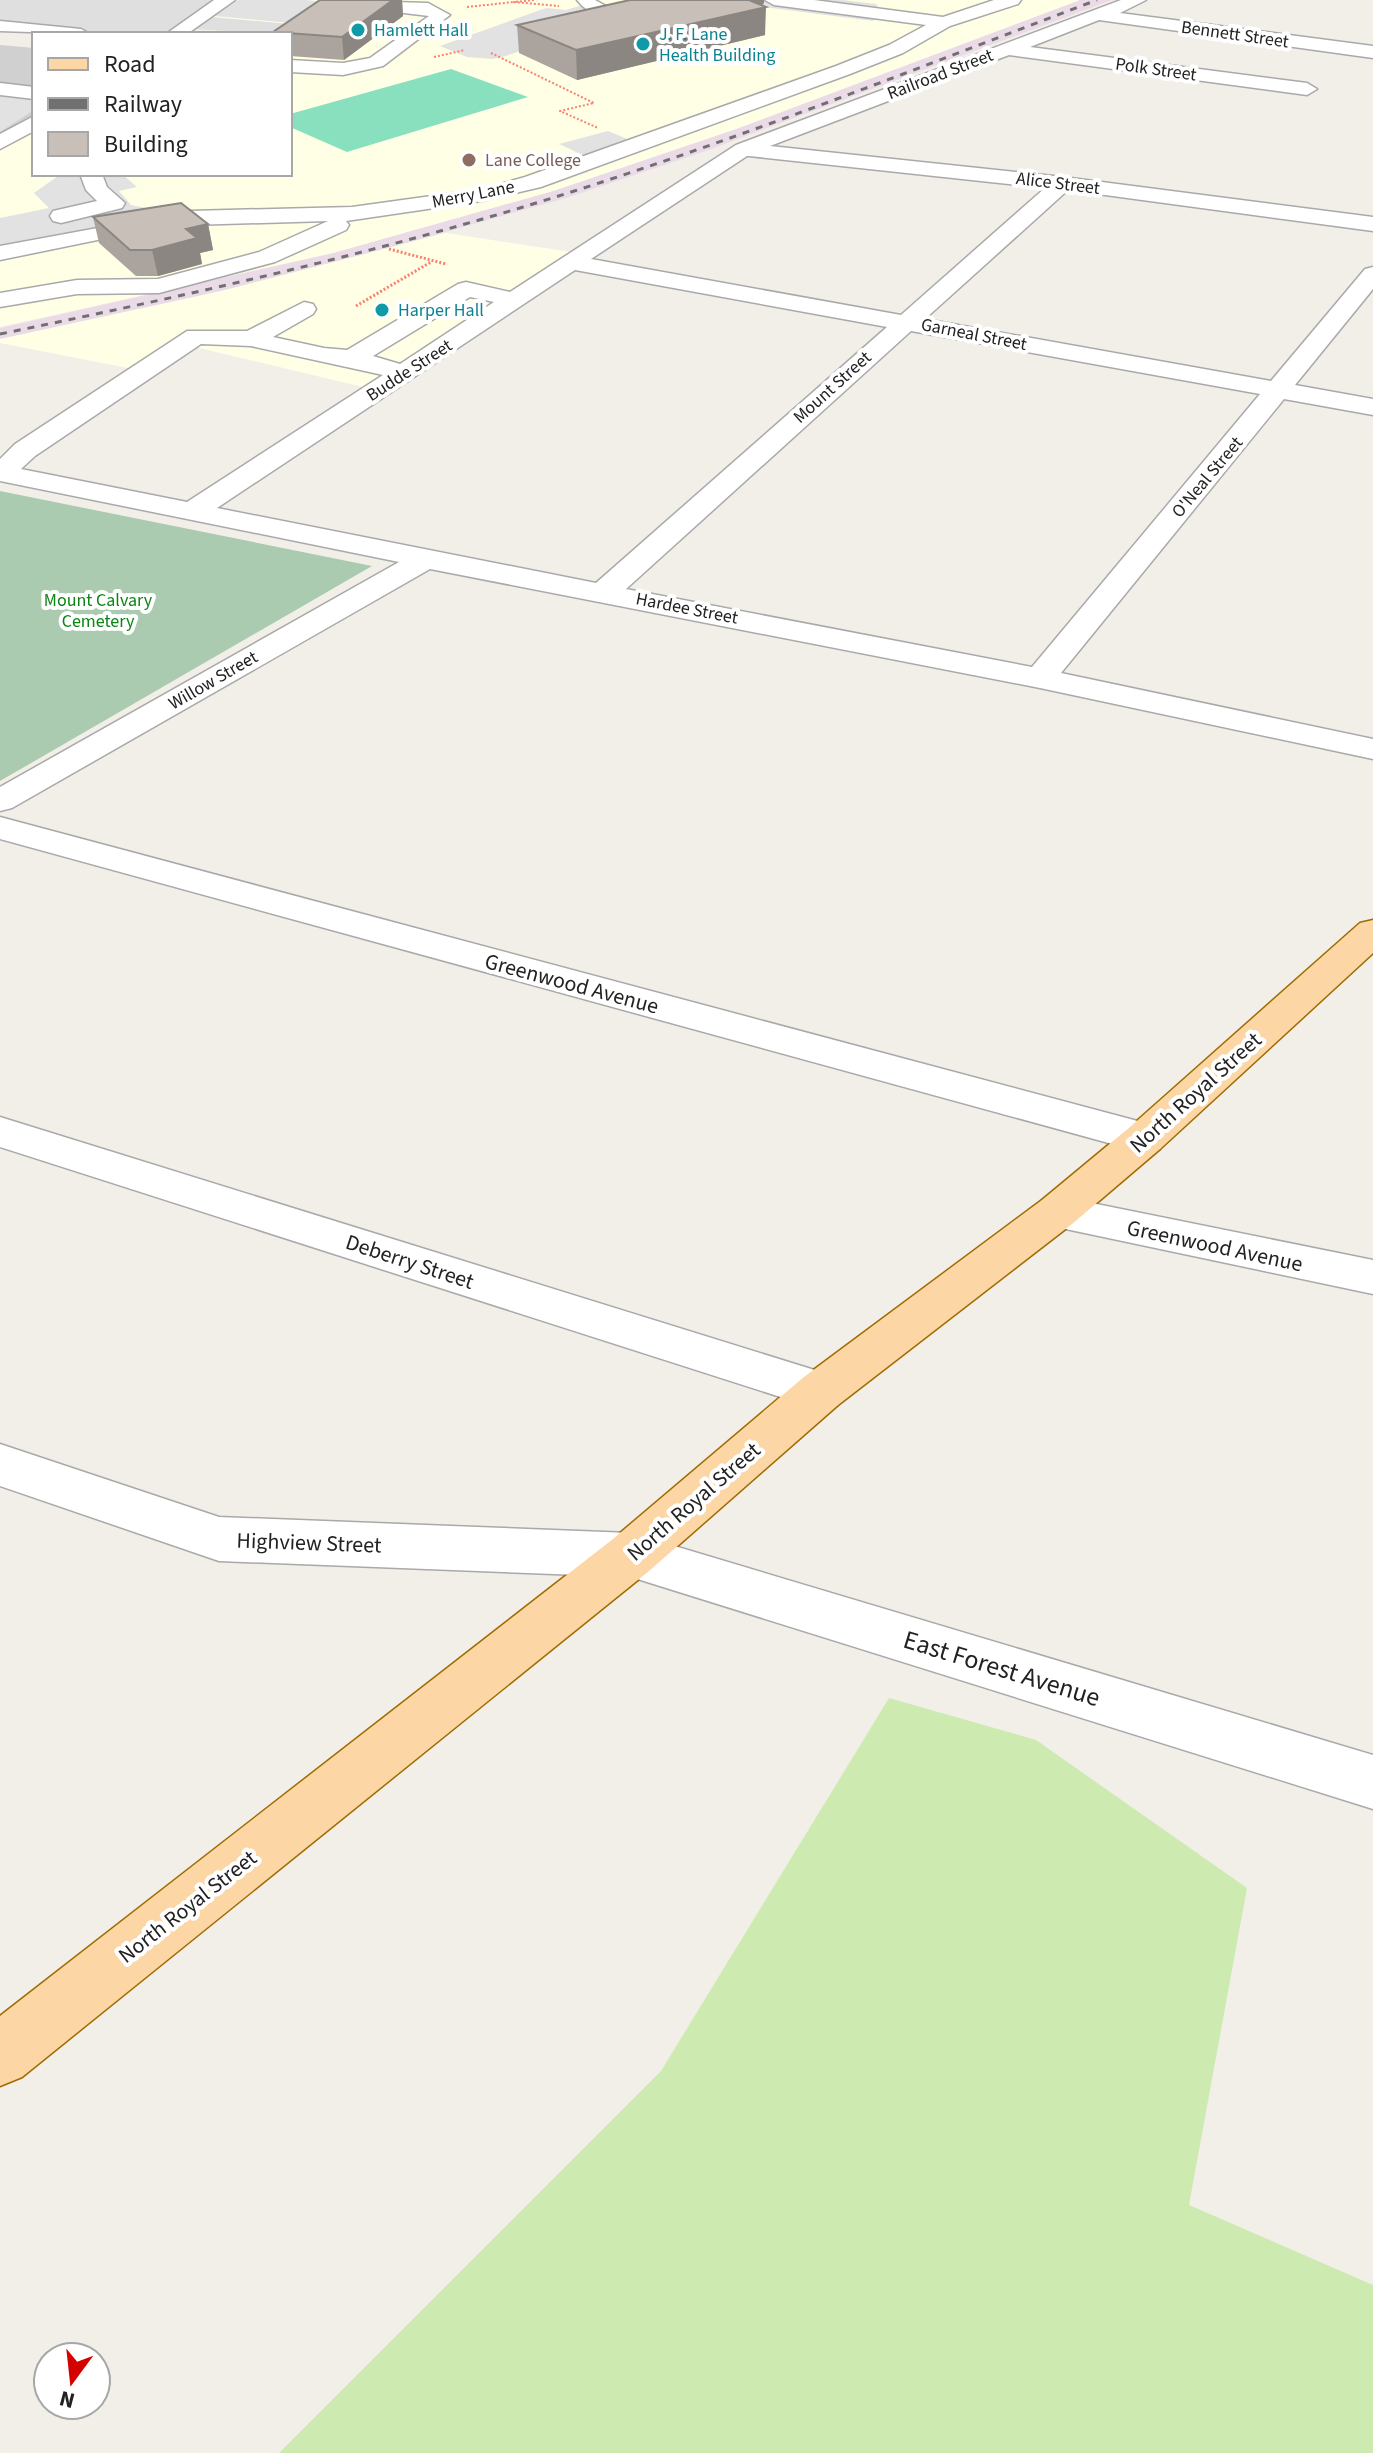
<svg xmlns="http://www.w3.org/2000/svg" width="1373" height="2453" font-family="'Source Sans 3',sans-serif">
  <rect width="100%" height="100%" fill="#f2efe9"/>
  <path fill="#e0dfdf" d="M0,0H221L197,16L291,24L276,34L177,28L169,34H100L0,24Z"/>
  <path fill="#ebdbe8" d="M1080,0H1112L703,152L566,198L300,273L63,327L0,339V328L333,253L553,191L736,129Z"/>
  <g fill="#ffffe5">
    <path d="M231,0H1080L736,129L553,191L333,253L0,327V147L34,126V174H290V24L206,16Z"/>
    <path d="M446,233L578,253L367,388L178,343L138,370L0,343V339L221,291Z"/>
  </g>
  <path fill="#d0d0d0" d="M0,45L34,48V119L0,140Z"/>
  <path fill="#cdebb0" d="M889,1698L1036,1740L1247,1888L1189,2205L1373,2285V2453H279L661,2071Z"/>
  <path fill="#aacbaf" d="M0,491L372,566L0,781Z"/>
  <path fill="#88e0be" d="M451,69L528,97L347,152L290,127V114Z"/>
  <g fill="#e2e2e2">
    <path d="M238,0H306L358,5L324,26L214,16Z"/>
    <path d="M710,0H842L876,4L880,9L873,21Z"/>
    <path d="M582,5L585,9L572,12L555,39L506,56L493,59L467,57L440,46L546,8L566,10Z"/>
    <path d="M0,96L34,100V110L0,132Z"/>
    <path d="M608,131L637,143L591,159L559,144Z"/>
    <path d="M61,174H122L137,187L119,191L131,205L156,210L161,227L0,260V218L49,208L34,193Z"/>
  </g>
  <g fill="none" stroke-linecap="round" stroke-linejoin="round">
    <g stroke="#a9a9a9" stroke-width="3">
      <g id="minor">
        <path d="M214,0H235L187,34H166Z"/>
        <path d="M327,0L428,3L450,15L383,66L343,75L290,72V60L343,63L370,58L429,16L336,5Z"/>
        <path d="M577,0H595L615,11L636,10L658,0H679C654,28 600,30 577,0Z"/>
        <path d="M765,0H814L943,17L994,0H1021L1018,4L950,26L903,53L850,74L541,187L482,201L346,221L349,225L346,230L275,262L159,293L77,294L0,307V293L77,280L158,279L259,252L328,221L190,225L117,236L0,260V246L190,211L352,207L482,189L525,177L836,66L889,45L926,25L774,5Z"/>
        <path d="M1121,0H1146L1120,13L1373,46V58L1099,20L1030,47L1307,83L1317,89L1307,95L1009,55L770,146L1063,177L1373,217V231L1068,190L925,319L1271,381L1365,269L1373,267V289L1295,385L1373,399V415L1284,399L1061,673L1373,739V759L1040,688L430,569L12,808L0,811V787L399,562L0,481V459L15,444L187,331H247L304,302L313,304L316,309L313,314L273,337L324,348L347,350L458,284L466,282L510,292L736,145ZM747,156H749L1045,188L901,315L591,259ZM575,270L887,327L596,583L217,508ZM470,297L494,302L400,364L373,356ZM911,331L1260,394L1032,667L626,589ZM201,344L251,346L383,375L187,502L21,469L35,456Z"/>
        <path d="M0,21L81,29L90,34L0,31Z"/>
        <path d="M0,83L34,87V99L0,95Z"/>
        <path d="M34,116V131L0,149V134Z"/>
        <path d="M80,174H102L107,187L125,203L122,208L61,223L53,221L50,216L53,211L97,201L86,190Z"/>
        <path d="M0,817L1145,1123L1160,1127L1166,1138L1160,1149L1145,1153L0,839Z"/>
        <path d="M0,1117L821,1372L838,1377L845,1391L838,1405L821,1410L0,1147Z"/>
        <path d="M1057,1196L1373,1260V1294L1042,1224L1035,1212L1042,1200Z"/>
        <path d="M0,1444L219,1517L631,1533L1373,1755V1809L631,1577L219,1561L0,1486Z"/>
      </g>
    </g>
    <g stroke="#a06b00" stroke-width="3">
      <path id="major" d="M1373,920V953L1160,1149L1072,1224L838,1405L649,1571L22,2077L0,2086V2016L613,1539L804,1377L1042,1200L1130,1127L1360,923Z"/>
    </g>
    <g stroke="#fa8072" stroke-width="2" stroke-dasharray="2 2" stroke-linecap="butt">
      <path d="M534,0L514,2L559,6"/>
      <path d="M467,7L514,2"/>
      <path d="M491,53L594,103L560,111L598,128"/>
      <path d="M434,57L465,50"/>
    </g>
    <g stroke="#fa8072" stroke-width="3" stroke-dasharray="2 2" stroke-linecap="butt">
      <path d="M389,249L446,264"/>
      <path d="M356,306L431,262"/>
    </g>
    <use href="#minor" fill="#fff" fill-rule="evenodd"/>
    <use href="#major" fill="#fcd6a4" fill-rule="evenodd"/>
    <path stroke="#707070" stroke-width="3" stroke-dasharray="7 7" stroke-linecap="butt" d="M0,334C176,298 351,259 523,207C717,148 907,72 1097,0"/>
  </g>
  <g fill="#aba49e">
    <path d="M320,0H402L403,16L344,60L290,56V34H273V32Z"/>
    <path d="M764,3L762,5L765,35L577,80L519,53L517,25Z"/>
    <path d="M93,217L208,224L213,250L200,253L202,264L158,276H136L99,243Z"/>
  </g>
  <g fill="#8b8681">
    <path d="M393,0H402L403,16L344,60L342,37Z"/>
    <path d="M739,0H764V3L758,9L766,7L765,35L577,80L576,50Z"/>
    <path d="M208,224L213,250L200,253L202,264L158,276L152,250L186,229Z"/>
  </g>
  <g fill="#c7bfb8" stroke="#8b8681" stroke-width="2">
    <path d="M320,0H393L342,37L273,32Z"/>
    <path d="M630,0H749L766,7L576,50L517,25Z"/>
    <path d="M181,203L208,224L186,229L197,238L152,250H130L93,217Z"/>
  </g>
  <g fill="#0f9aa8" stroke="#fff" stroke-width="3">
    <circle cx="358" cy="30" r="8"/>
    <circle cx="643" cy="44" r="8"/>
    <circle cx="382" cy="310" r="8"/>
  </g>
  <circle fill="#8d6e63" stroke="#fff" stroke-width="3" cx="469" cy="160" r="8"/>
  <g text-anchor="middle" stroke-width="8" stroke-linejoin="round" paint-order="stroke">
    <g font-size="18" fill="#0d838f" stroke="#fff" text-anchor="start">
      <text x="374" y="36">Hamlett Hall</text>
      <text x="659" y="40">J. F. Lane<tspan x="659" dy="21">Health Building</tspan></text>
      <text x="398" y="316">Harper Hall</text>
    </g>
    <g font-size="18" fill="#222" stroke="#fff">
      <text transform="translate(1235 34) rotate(8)" y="6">Bennett Street</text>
      <text transform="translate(1156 69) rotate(8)" y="6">Polk Street</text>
      <text transform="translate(940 74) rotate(-21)" y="6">Railroad Street</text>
      <text transform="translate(1058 183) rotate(7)" y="6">Alice Street</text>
      <text transform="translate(473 194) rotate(-11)" y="6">Merry Lane</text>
      <text transform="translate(974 334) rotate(11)" y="6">Garneal Street</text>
      <text transform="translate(409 370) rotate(-33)" y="6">Budde Street</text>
      <text transform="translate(832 387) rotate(-42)" y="6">Mount Street</text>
      <text transform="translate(1207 477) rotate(-50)" y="6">O'Neal Street</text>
      <text transform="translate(687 608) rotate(11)" y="6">Hardee Street</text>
      <text transform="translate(213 680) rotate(-30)" y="6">Willow Street</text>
    </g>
    <g font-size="18" fill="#785e54" stroke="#fff" text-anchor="start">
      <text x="485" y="166">Lane College</text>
    </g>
    <g font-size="18" fill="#0c8416" stroke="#fff">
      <text x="98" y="606">Mount Calvary<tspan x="98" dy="21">Cemetery</tspan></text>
    </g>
    <g font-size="22" fill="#222" stroke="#fff">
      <text transform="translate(572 983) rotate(15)" y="8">Greenwood Avenue</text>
      <text transform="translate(1195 1092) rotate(-42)" y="8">North Royal Street</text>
      <text transform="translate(1215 1245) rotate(12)" y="8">Greenwood Avenue</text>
      <text transform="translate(410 1261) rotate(18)" y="8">Deberry Street</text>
      <text transform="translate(693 1501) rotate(-41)" y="8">North Royal Street</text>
      <text transform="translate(309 1542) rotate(2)" y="8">Highview Street</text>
      <text transform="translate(187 1906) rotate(-38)" y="8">North Royal Street</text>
    </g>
    <g font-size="26" fill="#222" stroke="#fff">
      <text transform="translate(1002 1668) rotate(17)" y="9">East Forest Avenue</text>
    </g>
  </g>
  <rect x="32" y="32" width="260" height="144" fill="#ffffff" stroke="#a7a7a7" stroke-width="2"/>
  <rect x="48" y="58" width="40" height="12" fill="#fcd6a4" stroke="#a7a7a7" stroke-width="2"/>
  <text x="104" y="72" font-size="24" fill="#222222">Road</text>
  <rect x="48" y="98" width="40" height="12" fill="#707070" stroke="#a7a7a7" stroke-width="2"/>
  <text x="104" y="112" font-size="24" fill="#222222">Railway</text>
  <rect x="48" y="132" width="40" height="24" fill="#c7bfb8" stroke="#a7a7a7" stroke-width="2"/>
  <text x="104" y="152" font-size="24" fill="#222222">Building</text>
  <g transform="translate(72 2381) rotate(195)"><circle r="38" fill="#ffffff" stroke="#a7a7a7" stroke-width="2"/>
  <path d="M0-6L14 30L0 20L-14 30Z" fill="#d40000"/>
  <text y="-12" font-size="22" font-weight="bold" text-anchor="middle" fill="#222222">N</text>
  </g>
</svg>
